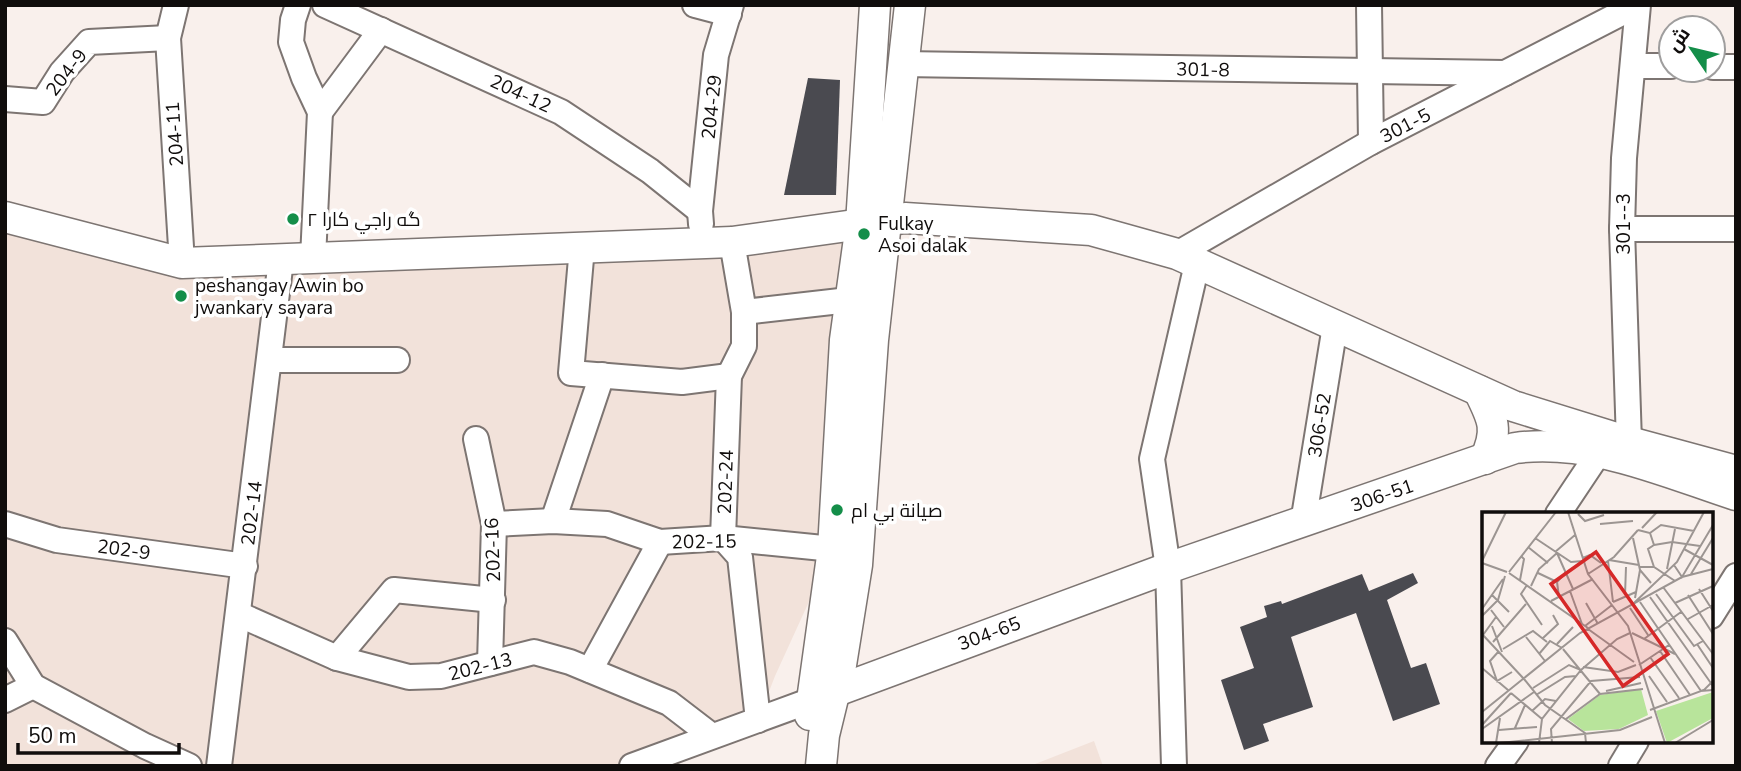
<svg xmlns="http://www.w3.org/2000/svg" width="1741" height="771" font-family="'Nunito Sans',Cairo,sans-serif">
  <rect width="100%" height="100%" fill="#f9f0ec"/>
  <g fill="#f2e2da">
    <path d="M5,217L182,263L861,224L833,549L775,676L758,720L632,766H5Z"/>
    <path d="M1094,741L1103,766H1030Z"/>
  </g>
  <g fill="#4a4a50">
    <path d="M808,78L840,80L836,195H784Z"/>
    <path d="M1413,573L1418,583L1387,600L1411,668L1426,663L1440,704L1393,721L1356,613L1291,637L1313,707L1263,724L1269,741L1244,750L1221,680L1254,668L1240,627L1267,617L1264,606L1281,601L1282,604L1362,574L1369,591Z"/>
  </g>
  <g fill="none" stroke-linecap="round" stroke-linejoin="round">
    <g stroke="#7d7572" stroke-width="28">
      <g id="minor">
        <path d="M176,5L168,38L182,263"/>
        <path d="M298,5L293,20L291,42L304,78L320,112L313,258"/>
        <path d="M325,5L561,112L650,171L700,211"/>
        <path d="M695,5L729,14"/>
        <path d="M1369,5L1371,142"/>
        <path d="M902,64L1505,73"/>
        <path d="M1633,66H1671"/>
        <path d="M1713,67H1736"/>
        <path d="M5,99L43,102L62,72L89,42L168,38"/>
        <path d="M320,112L381,30"/>
        <path d="M701,224L700,211L716,55L731,5"/>
        <path d="M1622,229H1736"/>
        <path d="M732,242L744,312V346L729,376L723,538L740,557L758,720"/>
        <path d="M582,247L571,373L682,382L729,376"/>
        <path d="M1177,254L1371,142L1637,5"/>
        <path d="M744,312L849,300"/>
        <path d="M271,360H397"/>
        <path d="M476,439L494,524L490,663"/>
        <path d="M1629,442L1622,229L1624,158L1638,5"/>
        <path d="M1558,514L1600,451"/>
        <path d="M553,521L602,375"/>
        <path d="M1303,523L1335,326"/>
        <path d="M5,524L57,540L245,566"/>
        <path d="M494,524L553,521L607,524L660,542L723,538L833,549"/>
        <path d="M238,614L337,658L409,677L441,676L534,652L570,662L669,703L712,736"/>
        <path d="M1711,616L1736,576"/>
        <path d="M5,641L33,686L145,746L189,766"/>
        <path d="M337,658L394,590L493,600"/>
        <path d="M590,670L660,542"/>
        <path d="M5,700L33,686"/>
        <path d="M219,766L281,260"/>
        <path d="M632,766L812,700"/>
        <path d="M1174,766L1168,568L1152,459L1197,264"/>
        <path d="M1498,766L1516,741"/>
        <path d="M1621,766L1636,741"/>
      </g>
    </g>
    <g stroke="#7d7572" stroke-width="33">
      <g id="major">
        <path d="M5,217L182,263L732,242L905,218L1091,230L1177,254L1513,406L1629,442L1736,471"/>
        <path d="M1479,391C1493,419 1499,430 1485,459"/>
        <path d="M812,700L1168,568L1515,448C1591,438 1665,472 1736,495"/>
        <path d="M810,715L833,549L845,340L861,224L875,5"/>
        <path d="M821,766L824,735L841,665L857,565L873,340L910,5"/>
      </g>
    </g>
    <use href="#minor" stroke="#fff" stroke-width="24"/>
    <use href="#major" stroke="#fff" stroke-width="30"/>
  </g>
  <g fill="#148e49" stroke="#fff" stroke-width="2.5">
    <circle cx="293" cy="219" r="7"/>
    <circle cx="864" cy="234" r="7"/>
    <circle cx="181" cy="296" r="7"/>
    <circle cx="837" cy="510" r="7"/>
  </g>
  <g text-anchor="middle" stroke-width="7" stroke-linejoin="round" paint-order="stroke">
    <g font-size="19" fill="#100d0c" stroke="#fff">
      <text transform="translate(1203 69) rotate(1)" y="7">301-8</text>
      <text transform="translate(66 72) rotate(-52)" y="7">204-9</text>
      <text transform="translate(521 93) rotate(25)" y="7">204-12</text>
      <text transform="translate(711 107) rotate(-84)" y="7">204-29</text>
      <text transform="translate(1405 125) rotate(-27)" y="7">301-5</text>
      <text transform="translate(174 134) rotate(-94)" y="7">204-11</text>
      <text transform="translate(1623 224) rotate(-90)" y="7">301--3</text>
      <text transform="translate(1319 425) rotate(-81)" y="7">306-52</text>
      <text transform="translate(725 482) rotate(-88)" y="7">202-24</text>
      <text transform="translate(1382 495) rotate(-19)" y="7">306-51</text>
      <text transform="translate(251 513) rotate(-83)" y="7">202-14</text>
      <text transform="translate(704 541) rotate(-1)" y="7">202-15</text>
      <text transform="translate(124 549) rotate(8)" y="7">202-9</text>
      <text transform="translate(492 550) rotate(-92)" y="7">202-16</text>
      <text transform="translate(989 633) rotate(-20)" y="7">304-65</text>
      <text transform="translate(480 666) rotate(-14)" y="7">202-13</text>
    </g>
    <g font-size="19" fill="#100d0c" stroke="#fff" text-anchor="start">
      <text x="307" y="226">گه راجي كارا ٢</text>
      <text x="878" y="230">Fulkay<tspan x="878" dy="22">Asoi dalak</tspan></text>
      <text x="195" y="292">peshangay Awin bo<tspan x="195" dy="22">jwankary sayara</tspan></text>
      <text x="851" y="517">صيانة بي ام</text>
    </g>
  </g>
  <g transform="translate(1482 512)">
    <rect width="231" height="231" fill="#f9f0ec"/>
    <path d="M159,177L166,203L137,217L102,219L86,207L118,183ZM231,180V206L185,231L174,199Z" fill="#b8e49b"/>
    <path fill="none" stroke="#9c9592" stroke-width="2" d="M86,0L106,62L146,114L183,231M96,2L103,9L122,3M118,12L151,9M160,16L175,0M156,18L168,21L172,33M168,21L179,13L212,19M53,26L89,50L101,49M151,26L158,58L169,71M172,33L190,30L218,34M46,35L66,51M202,37L231,53M73,40L93,23M75,41L91,77M101,46L108,43L119,51M127,48L157,53M0,49L24,0M126,49L131,90M0,51L25,60M192,53L200,65L231,13M158,55H172L193,69M172,55L166,37L172,33M185,57L193,17M27,60L74,0M27,61L106,116M56,61L75,70M106,62L132,45L156,18M209,62L231,26M38,68L42,47L39,44M45,73L39,82L60,113M49,74L57,57L75,41M181,75L231,142M217,77L231,99M88,79L100,112M174,82L212,134L221,129M10,83L27,100M143,83L144,55M206,83L231,122M77,85L75,70L83,61M168,85L231,174M153,86L158,58M69,89L111,67M131,90L154,80M158,90L219,179L231,178M104,91L116,112M152,91L195,50L222,0M193,91L231,74M148,96L166,123M0,97L21,67M9,98L22,115M0,104L16,88L23,64M206,107L231,93M10,114L20,140M103,114L130,93M106,117L152,150M150,121L193,142M0,122L42,167M1,123L14,105M44,125L63,149M61,126L76,112L71,103M162,127L199,100M11,130L44,92M75,132L91,115M215,132L231,156M21,137L51,119L65,130M81,137L118,182M17,139L8,149L15,169L30,160M178,139L208,183M57,142L68,129L80,136M168,145L197,186M157,153L187,133M101,155L136,160L154,153M0,156L26,178M167,164L185,190M42,167L63,193L103,221L104,231M51,176L87,153L99,158M124,179L159,171M29,181L60,207M54,183L83,165L94,164M168,198L222,178L231,169M50,199L63,187L74,189M0,200L98,121L200,65L231,57M84,207L118,182L161,177M0,213L29,181M33,216L43,193M0,217L52,180M17,218L55,215M14,231L18,206M18,231L138,218L170,205M57,231L60,207L99,158L135,127L148,121M70,231L69,217L109,169L158,165M193,231L231,208"/>
    <path fill="#d62828" fill-opacity="0.15" stroke="#d62828" stroke-width="3.5" d="M114,40L186,142L141,174L69,72Z"/>
    <rect width="231" height="231" fill="none" stroke="#100d0c" stroke-width="3.5"/>
  </g>
  <rect width="1741" height="771" fill="none" stroke="#100d0c" stroke-width="14"/>
  <g transform="translate(1692 49) rotate(305)"><circle r="33" fill="#ffffff" stroke="#9f9e9e" stroke-width="2"/>
  <path d="M0-5L12 26L0 18L-12 26Z" fill="#148e49"/>
  <text y="-10" font-size="19" font-weight="bold" text-anchor="middle" fill="#100d0c">ش</text>
  </g>
  <path d="M18 743v10h161v-10" fill="none" stroke="#100d0c" stroke-width="3.5"/>
  <text x="28" y="743" font-size="21" fill="#100d0c" stroke="#ffffff" stroke-width="5" paint-order="stroke">50 m</text>
</svg>
